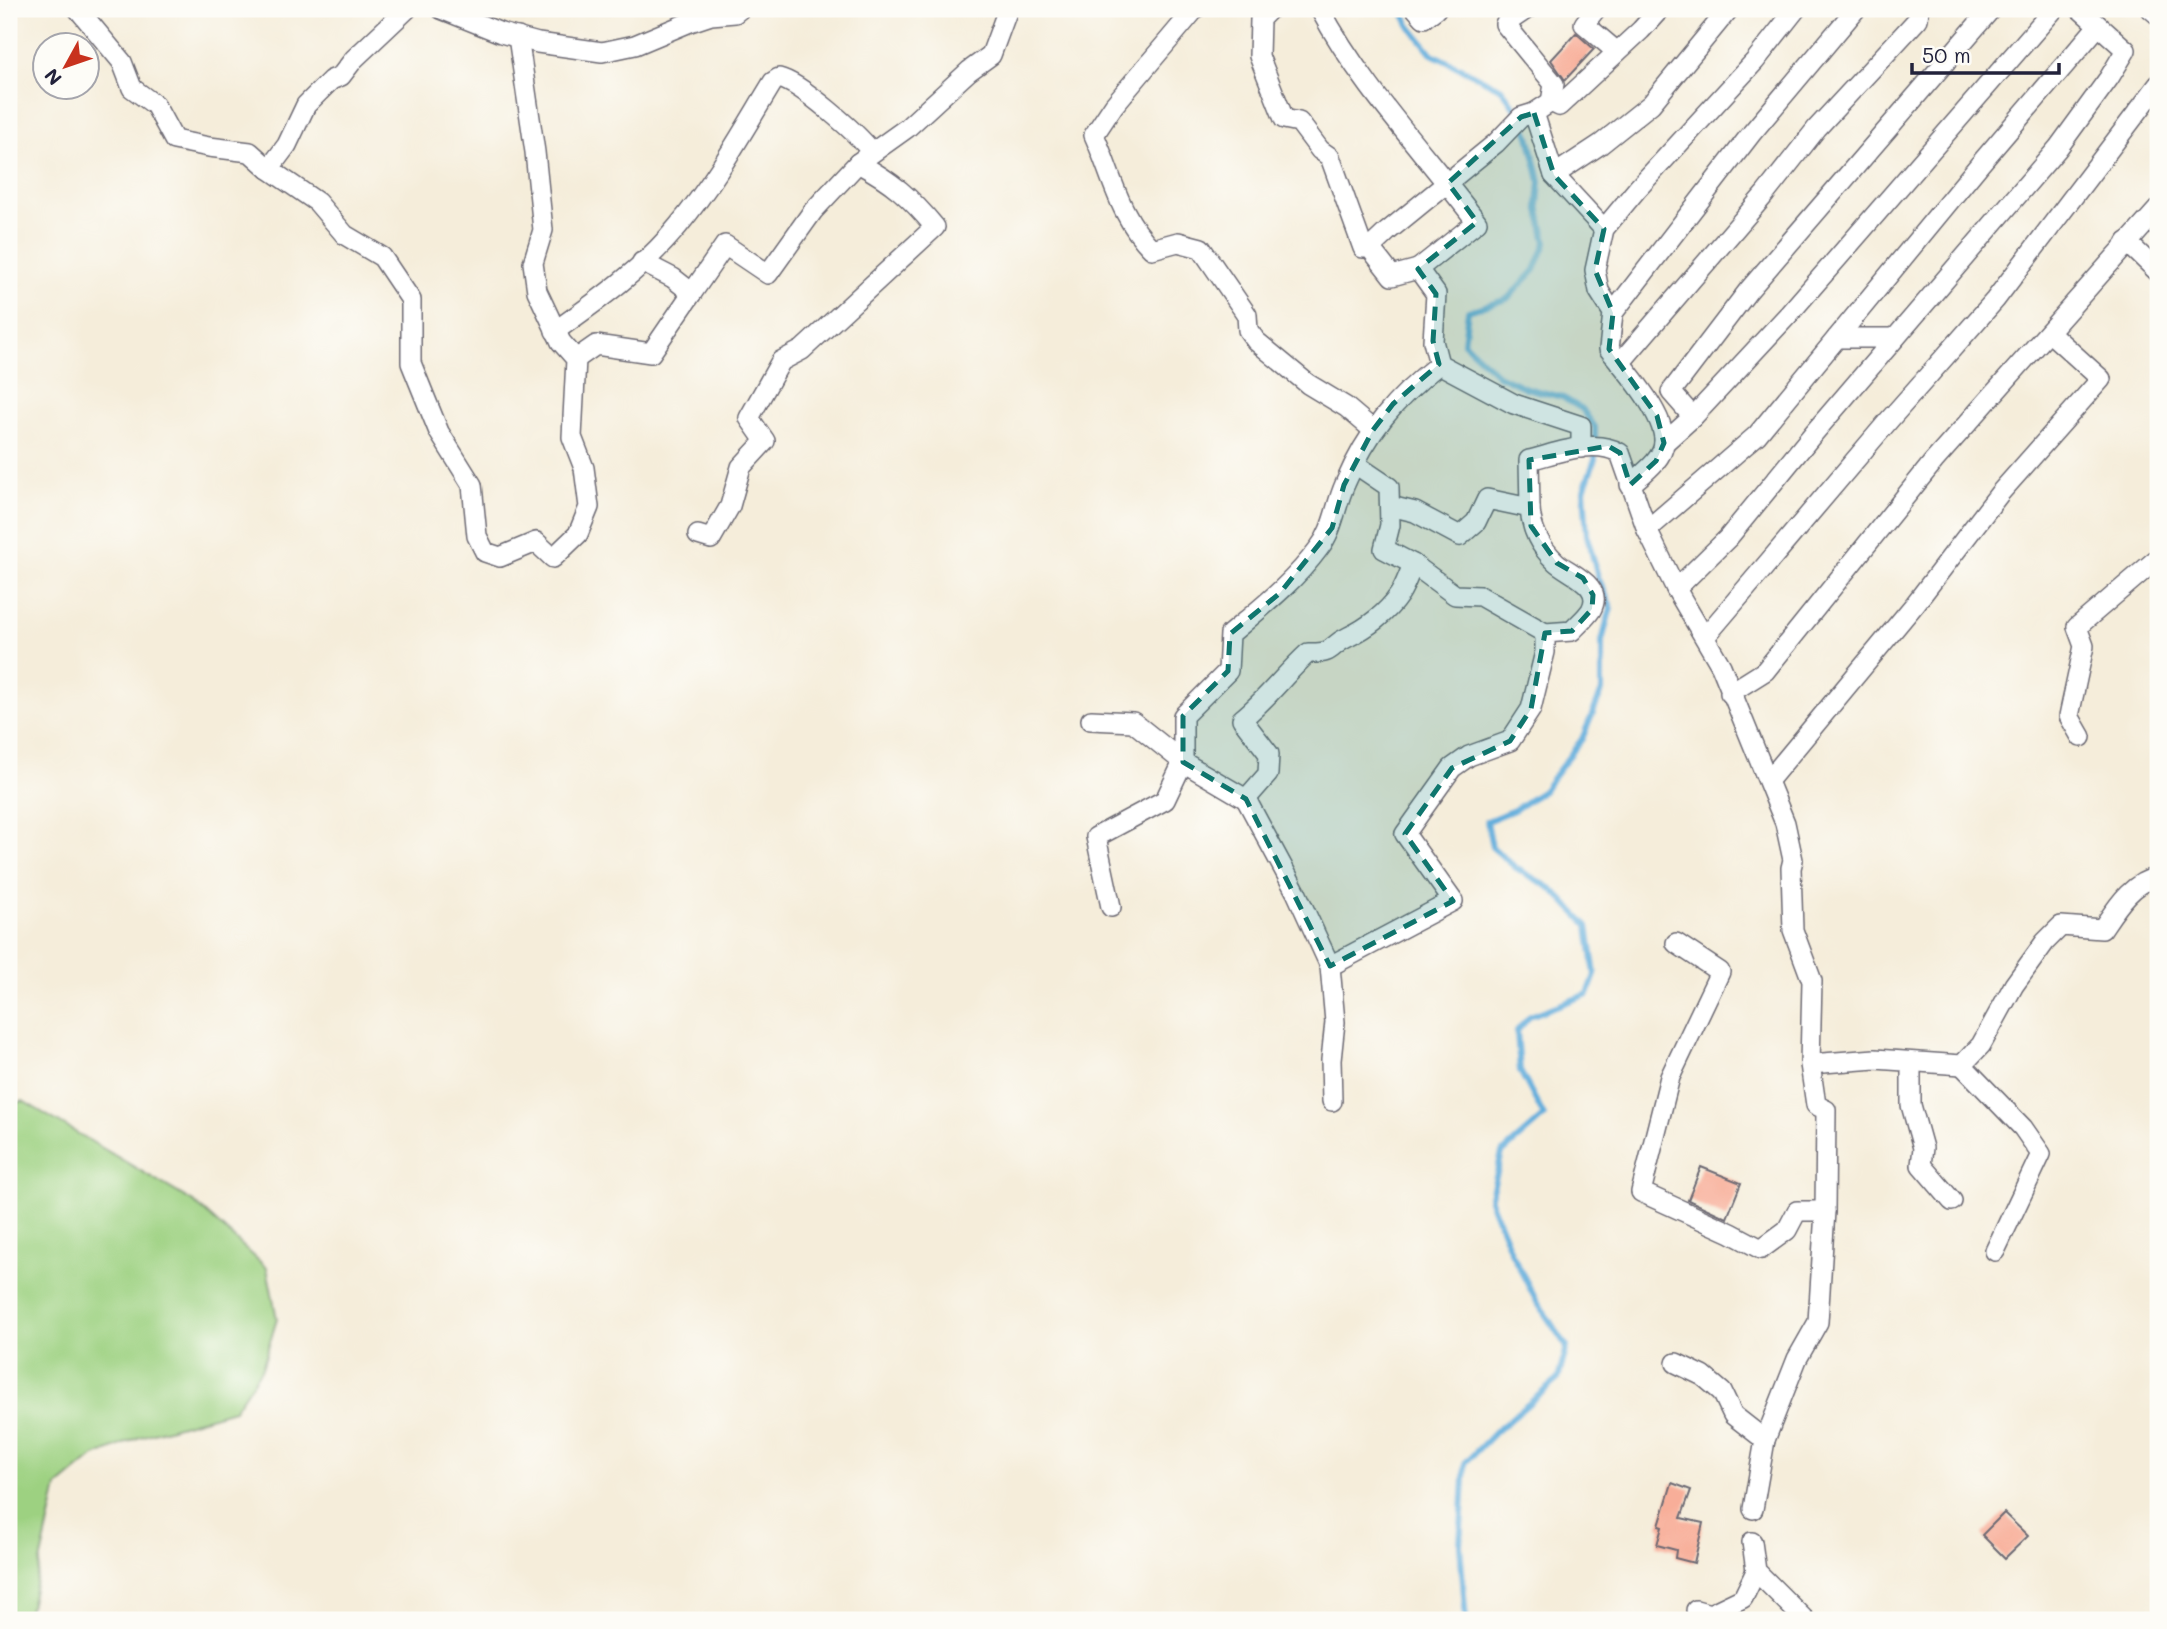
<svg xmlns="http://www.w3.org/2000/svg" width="2167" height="1629" font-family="Mali,sans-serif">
  <rect width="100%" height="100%" fill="#fdfcf7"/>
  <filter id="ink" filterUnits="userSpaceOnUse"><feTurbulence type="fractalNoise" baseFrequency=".0143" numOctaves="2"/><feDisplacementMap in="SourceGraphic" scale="14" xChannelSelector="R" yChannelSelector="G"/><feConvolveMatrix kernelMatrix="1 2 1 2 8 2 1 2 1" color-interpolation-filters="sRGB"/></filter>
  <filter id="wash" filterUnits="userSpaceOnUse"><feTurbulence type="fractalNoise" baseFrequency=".00686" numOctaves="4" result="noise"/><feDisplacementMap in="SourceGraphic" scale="28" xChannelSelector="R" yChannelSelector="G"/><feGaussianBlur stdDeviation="1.57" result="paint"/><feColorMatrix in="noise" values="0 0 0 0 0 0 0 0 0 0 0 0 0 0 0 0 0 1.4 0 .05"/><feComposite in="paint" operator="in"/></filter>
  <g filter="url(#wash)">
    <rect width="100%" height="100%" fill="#f5edda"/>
    <path fill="#9dd181" stroke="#607a5e" stroke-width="2" d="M23,1101L195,1203L267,1268L277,1319L262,1368L234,1410L140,1437L93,1457L57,1487L27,1620H9V1105Z"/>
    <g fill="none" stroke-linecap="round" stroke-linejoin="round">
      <path stroke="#64aedc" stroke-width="6" d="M1401,9L1409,25L1432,54L1502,89L1521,117L1529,136L1540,181L1538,205L1546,243L1535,270L1507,299L1468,311L1464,343L1498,375L1526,388L1562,397L1582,409L1595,427V459L1584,490L1587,535L1598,577L1611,607L1602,641V691L1582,739L1543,791L1514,810L1487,821L1492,847L1516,868L1552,889L1588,926L1595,975L1588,994L1530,1016L1517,1031L1520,1071L1544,1116L1502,1153L1490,1200L1512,1254L1537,1302L1567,1347L1558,1379L1495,1432L1465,1463L1460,1545L1466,1620"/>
    </g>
    <g id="blocks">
      <g fill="#f8ae99">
        <path d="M1576,33L1594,49L1565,80L1551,60Z"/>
        <path d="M1701,1167L1741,1183L1727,1218L1688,1200Z"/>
        <path d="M1672,1483L1691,1490L1681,1518L1703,1523L1694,1563L1675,1558L1676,1550L1657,1545L1662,1527L1659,1526Z"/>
        <path d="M2004,1513L2028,1536L2005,1558L1982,1535Z"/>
      </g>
    </g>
  </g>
  <g filter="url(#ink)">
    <use href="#blocks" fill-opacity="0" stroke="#6c6973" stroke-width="2"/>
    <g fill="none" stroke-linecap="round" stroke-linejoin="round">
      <g stroke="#6c6973" stroke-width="22">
        <g id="minor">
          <path d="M78,9L122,62L132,88L155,105L174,140L209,147L250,152L269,169L317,202L345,235L382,257L411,300V363L439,432L472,485L477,536L485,552L500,557L536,542L553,558L578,534L589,507L584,468L572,437L576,359L561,342L537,291L533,263L543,230L535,152L518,37"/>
          <path d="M441,9L501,33L538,43L602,52L635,45L690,22L711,15L735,13L740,9"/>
          <path d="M1195,9L1114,105L1094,135C1112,175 1119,217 1152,249L1178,242L1201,248L1247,315L1248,330L1256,341L1308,384L1346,407L1373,430"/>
          <path d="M1270,9L1260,19L1259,56L1284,119L1299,122L1320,150L1330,157L1363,248H1370L1392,276L1418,269L1436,294L1433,341L1439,364L1514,404L1581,426V448"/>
          <path d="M1320,9C1361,86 1424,152 1477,222L1418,269"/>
          <path d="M1416,9L1424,18L1436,9"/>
          <path d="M1527,9L1505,24L1554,84L1551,102"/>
          <path d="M1596,9L1584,24L1617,52"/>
          <path d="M2151,9L2158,15"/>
          <path d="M1534,113L1554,175L1604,229"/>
          <path d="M269,169L287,145L306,105L331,80L341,76L354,59L407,9"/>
          <path d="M1554,175L1601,144L1651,104L1729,9"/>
          <path d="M2127,242L2158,272"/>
          <path d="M1370,248L1388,231L1496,143L1521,117L1534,113L1551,102L1559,106L1641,30L1660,9"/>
          <path d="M642,262L673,278L692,293L725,245L768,274L813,211L858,163L907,128L969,71L991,55L1008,9"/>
          <path d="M1613,313L1751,134L1856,9"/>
          <path d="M555,331C599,300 644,268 678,226C715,182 743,131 773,82L779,78C801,83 858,134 872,152"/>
          <path d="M1837,338H1895"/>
          <path d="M576,359L596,345L651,353L692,293"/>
          <path d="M1620,363L1765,194L1817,128L1918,19L1919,9"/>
          <path d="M1693,417L1671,392L1748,291L1991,9"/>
          <path d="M1664,443L1693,417L1789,314L2054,9"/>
          <path d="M1355,464L1389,487L1390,525L1384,549L1413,564L1455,595L1480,596L1545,633"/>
          <path d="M1630,485C1642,474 1663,460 1664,443C1666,415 1626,370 1609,349L1613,313L1599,291L1595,270L1604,229L1638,188L1755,61L1796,9"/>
          <path d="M1530,508L1529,460C1558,453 1593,438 1620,453L1647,530L1676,589L1721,666L1785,823L1793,860L1791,868L1793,930L1812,981L1810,1064L1816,1105L1826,1110L1825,1211L1818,1322L1797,1359L1765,1440L1753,1509"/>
          <path d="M1647,530L1757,435L1980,164L2098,26"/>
          <path d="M698,535L711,539L730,506L741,467L765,441L749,418L781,361L802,350L935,227C910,197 893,182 858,163"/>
          <path d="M1676,589L1728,538L1813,434L2058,148L2109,78L2126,50L2080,9"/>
          <path d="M1705,637L1890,419L1995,300L2158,85"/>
          <path d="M1730,693L1765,671L1934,461L2158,209"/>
          <path d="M1091,720L1133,722L1183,762L1246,799L1296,892L1330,966L1335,1022L1331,1060L1332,1101"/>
          <path d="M2081,737L2069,716L2084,646L2077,627L2158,558"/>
          <path d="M1769,780L1915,604L2000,493L2101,379L2049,332"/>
          <path d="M1246,799L1268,774L1269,754L1242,719C1267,699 1285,674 1308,653C1336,654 1328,646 1348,637C1367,628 1387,613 1399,595C1405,586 1409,574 1413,564"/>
          <path d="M1111,907L1096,837L1165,800L1183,762V716L1228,671L1230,634C1262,607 1294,582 1319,548C1334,529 1335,506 1345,484C1367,432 1395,399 1439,364"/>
          <path d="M1676,943L1720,972L1670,1077L1641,1192L1731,1233L1761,1249L1787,1230L1797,1211H1825"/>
          <path d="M1330,966L1453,901L1405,834L1452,768L1469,756L1510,741L1531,709L1545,652V633L1572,631C1577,625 1586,618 1591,610C1605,585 1569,574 1556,562C1540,547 1531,529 1530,508L1487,499L1476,522L1460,536L1415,512L1390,506"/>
          <path d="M1911,1062V1105L1923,1148L1921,1165L1952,1201"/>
          <path d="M1810,1064L1875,1059L1962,1065L1981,1045L2014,985L2045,942L2061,926L2102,929C2117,907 2132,882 2158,877"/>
          <path d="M1962,1065L2023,1128L2041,1154L1995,1251"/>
          <path d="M1676,1363L1703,1376L1722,1392L1733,1415L1765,1440"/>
          <path d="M1752,1542L1756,1571L1805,1620"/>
          <path d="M1696,1610L1710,1614L1743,1598L1756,1571"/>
        </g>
      </g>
      <use href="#minor" stroke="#fff" stroke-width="19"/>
    </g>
  </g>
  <path fill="#0f766e" fill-opacity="0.2" stroke="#0f766e" stroke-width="5" stroke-dasharray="14 9" stroke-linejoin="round" d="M1534,113L1554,175L1604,229L1595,270L1613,313L1609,349L1657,416L1664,443L1656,461L1630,485L1620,453L1608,446L1529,460L1531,526L1557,563L1583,578L1593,595L1592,609L1572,631L1545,633L1531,709L1510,741L1452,768L1405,834L1453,901L1330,966L1246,799L1183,762V716L1228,671L1230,634L1280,593L1332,528L1344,485L1373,430L1393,404L1439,364L1433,341L1436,294L1418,269L1477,222L1448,183L1521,117Z"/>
  <rect width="2167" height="1629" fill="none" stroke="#fdfcf7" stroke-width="35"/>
  <g transform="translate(66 66) rotate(230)"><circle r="33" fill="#fdfcf7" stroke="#a5a5ac" stroke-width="2"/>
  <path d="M0-5L12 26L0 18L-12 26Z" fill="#c8321e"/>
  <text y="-10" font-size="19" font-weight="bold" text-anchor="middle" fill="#22223b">N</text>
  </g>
  <path d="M1912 63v10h147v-10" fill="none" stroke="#22223b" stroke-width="3.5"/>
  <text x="1922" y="63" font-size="21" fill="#22223b" stroke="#fdfcf7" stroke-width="5" paint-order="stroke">50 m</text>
</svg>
